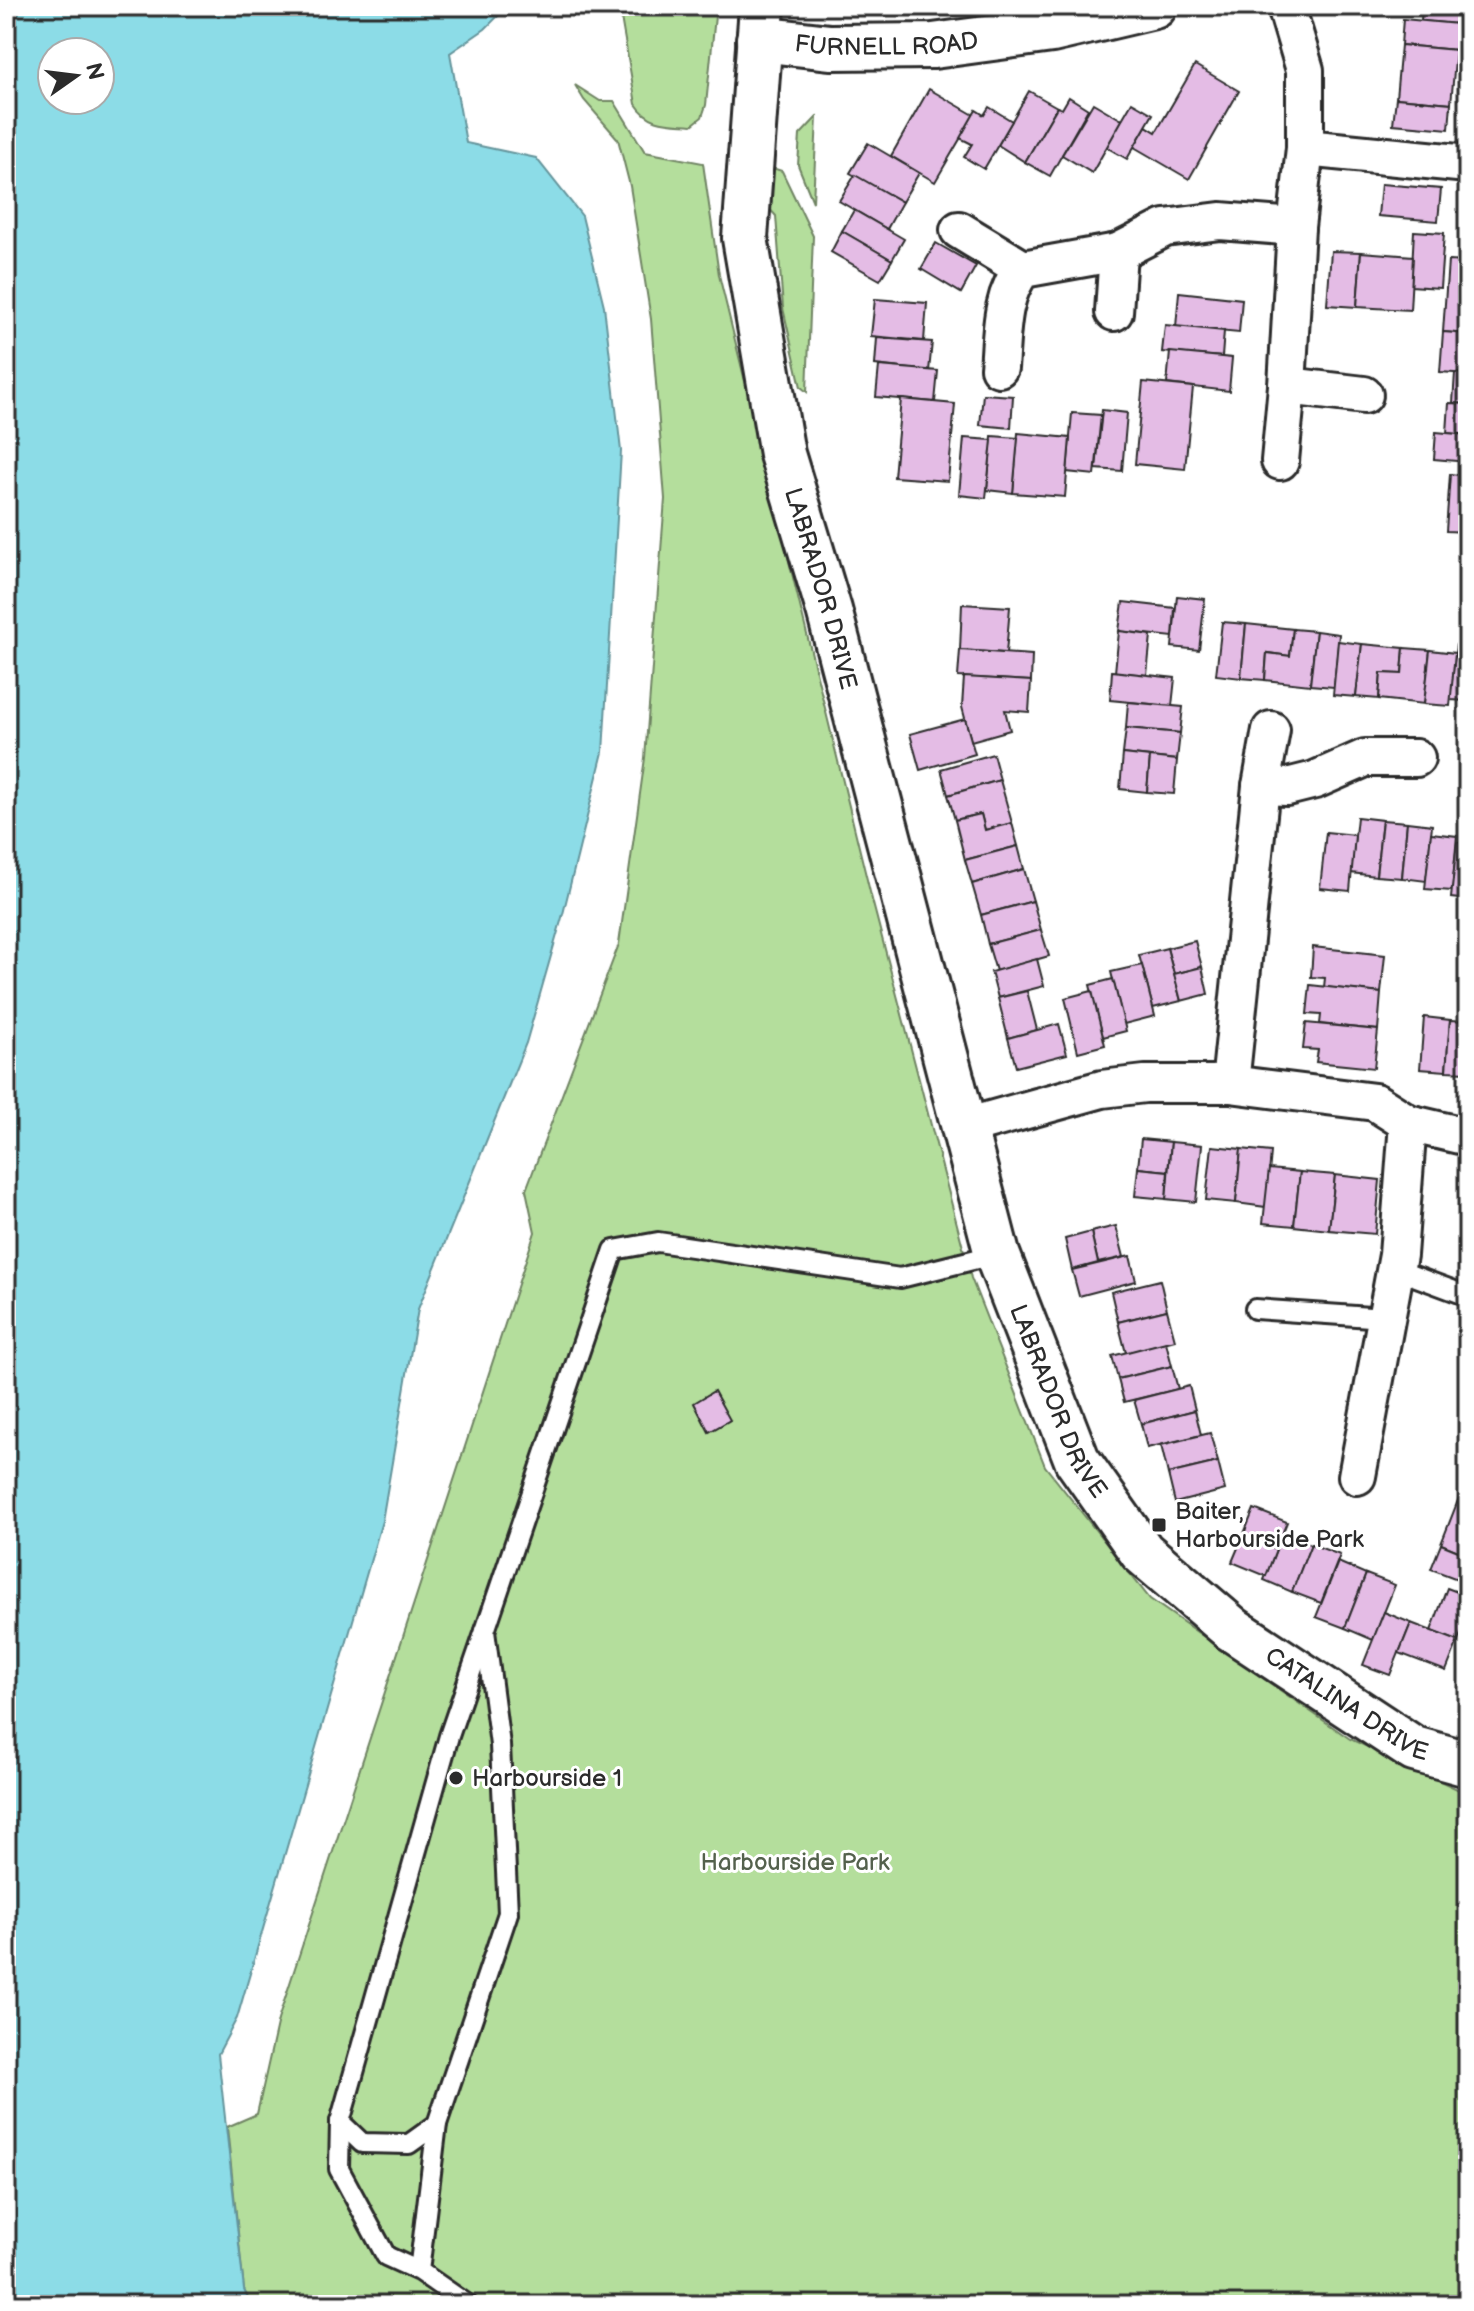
<svg xmlns="http://www.w3.org/2000/svg" width="1474" height="2311" font-family="'Balsamiq Sans',sans-serif">
  <rect width="100%" height="100%" fill="#fff"/>
  <filter id="ink" filterUnits="userSpaceOnUse"><feTurbulence type="fractalNoise" baseFrequency=".0125" numOctaves="2"/><feDisplacementMap in="SourceGraphic" scale="16" xChannelSelector="R" yChannelSelector="G"/><feConvolveMatrix kernelMatrix="1 2 1 2 8 2 1 2 1" color-interpolation-filters="sRGB"/></filter>
  <g filter="url(#ink)">
    <g fill="#b4de9c" stroke="#708464" stroke-width="2">
      <path d="M619,6H716L706,105L702,117L692,125C669,123 649,125 636,104Z"/>
      <path d="M575,85L600,101H614L645,152L703,163L719,275L870,892L971,1278L1045,1466L1150,1599L1350,1739L1468,1794V2305H251L244,2290L227,2127L257,2114L278,2020L535,1232L526,1190L619,944L645,758L665,499L651,319L630,186L618,139L584,100Z"/>
      <path d="M817,117L813,202L798,165L800,135Z"/>
      <path d="M769,167L782,171L813,236L807,392L801,387L783,308L776,216L767,206Z"/>
    </g>
    <path fill="#8cdce7" stroke="#65959c" stroke-width="2" fill-rule="evenodd" d="M6,6H508L485,29L450,53L466,143L536,158L582,216L604,306L621,451L603,752L563,914L526,1043L418,1309L382,1521L237,2018L218,2054L244,2290L251,2305H6ZM52,52H100V100H52Z"/>
    <g fill="#e4bce5" stroke="#2b2b2b" stroke-width="2">
      <path d="M1422,6H1468V25L1421,21Z"/>
      <path d="M1403,19L1458,24L1456,50L1401,45Z"/>
      <path d="M1401,45L1456,50L1451,103L1396,98Z"/>
      <path d="M1195,65L1239,91L1189,179L1134,147L1146,126L1156,132Z"/>
      <path d="M929,89L974,115L935,182L891,156Z"/>
      <path d="M1029,91L1057,107L1025,162L998,145Z"/>
      <path d="M1069,97L1088,109L1050,176L1025,162L1057,107L1062,109Z"/>
      <path d="M1396,98L1451,103L1449,129L1393,124Z"/>
      <path d="M1132,102L1153,114L1127,159L1106,147Z"/>
      <path d="M1093,103L1122,120L1092,173L1062,155Z"/>
      <path d="M989,107L1012,121L984,169L964,157L972,144L960,138L976,110L984,115Z"/>
      <path d="M868,143L919,173L902,202L850,173Z"/>
      <path d="M855,175L902,202L887,229L839,201Z"/>
      <path d="M1381,184L1441,189L1438,221L1378,216Z"/>
      <path d="M854,210L904,239L892,260L842,231Z"/>
      <path d="M842,231L892,260L880,280L831,252Z"/>
      <path d="M1414,231L1444,233L1440,288L1411,286Z"/>
      <path d="M936,243L976,266L961,293L921,269Z"/>
      <path d="M1331,251L1361,252L1357,307L1327,305Z"/>
      <path d="M1361,252L1413,256L1410,310L1357,307Z"/>
      <path d="M1448,261L1468,262V334L1443,332Z"/>
      <path d="M1179,292L1242,299L1239,333L1176,327Z"/>
      <path d="M875,299L927,303L924,341L871,336Z"/>
      <path d="M1165,325L1224,331L1222,357L1162,352Z"/>
      <path d="M1443,332L1468,334V374L1440,372Z"/>
      <path d="M877,338L932,342L929,371L875,365Z"/>
      <path d="M1170,352L1232,358L1229,391L1167,384Z"/>
      <path d="M879,366L938,371L935,402L876,397Z"/>
      <path d="M1455,373L1468,374V404L1453,403Z"/>
      <path d="M1143,382L1193,387L1185,469L1135,464Z"/>
      <path d="M983,394L1013,396L1011,428L980,425Z"/>
      <path d="M901,399L955,404L948,481L894,477Z"/>
      <path d="M1449,403L1468,404V435L1447,433Z"/>
      <path d="M1102,410L1127,413L1122,471L1096,469Z"/>
      <path d="M1072,413L1101,415L1095,475L1067,472Z"/>
      <path d="M1436,432L1468,435V462L1434,459Z"/>
      <path d="M1018,433L1070,438L1065,497L1013,493Z"/>
      <path d="M992,436L1018,438L1013,493L987,490Z"/>
      <path d="M964,438L992,440L986,498L959,495Z"/>
      <path d="M1450,474L1468,476V532L1446,531Z"/>
      <path d="M1177,596L1205,599L1199,650L1172,647Z"/>
      <path d="M1123,602L1175,608L1173,637L1119,631Z"/>
      <path d="M962,604L1010,607L1006,653L960,650Z"/>
      <path d="M1222,622L1246,624L1241,678L1216,675Z"/>
      <path d="M1246,624L1293,629L1290,656L1267,653L1265,680L1241,678Z"/>
      <path d="M1293,629L1316,631L1310,685L1265,680L1267,653L1290,656Z"/>
      <path d="M1119,631L1151,635L1147,675L1115,672Z"/>
      <path d="M1316,631L1339,634L1334,687L1310,685Z"/>
      <path d="M1338,641L1362,644L1356,697L1333,695Z"/>
      <path d="M1362,644L1404,648L1402,674L1381,673L1379,699L1356,697Z"/>
      <path d="M1456,645L1468,647V701L1450,700Z"/>
      <path d="M1404,648L1430,650L1424,704L1379,699L1381,673L1402,674Z"/>
      <path d="M960,650L1032,655L1031,681L958,677Z"/>
      <path d="M1430,650L1455,653L1450,706L1424,704Z"/>
      <path d="M1112,671L1175,678L1172,706L1110,700Z"/>
      <path d="M964,677L1031,681L1029,712L1005,710L1010,730L971,741L962,707Z"/>
      <path d="M1128,702L1183,707L1180,733L1126,728Z"/>
      <path d="M965,719L975,754L920,770L910,734Z"/>
      <path d="M1126,728L1180,733L1177,760L1123,754Z"/>
      <path d="M993,754L1000,780L948,795L941,769Z"/>
      <path d="M1123,754L1150,757L1147,792L1120,789Z"/>
      <path d="M1150,757L1177,760L1174,794L1147,792Z"/>
      <path d="M1000,780L1012,823L985,830L981,814L955,820L948,795Z"/>
      <path d="M981,814L985,830L1012,823L1018,846L965,860L955,820Z"/>
      <path d="M1357,817L1382,820L1376,876L1351,873Z"/>
      <path d="M1382,820L1407,822L1402,878L1376,876Z"/>
      <path d="M1407,822L1432,825L1426,881L1402,878Z"/>
      <path d="M1326,832L1355,835L1350,891L1320,888Z"/>
      <path d="M1431,833L1457,836L1452,891L1425,889Z"/>
      <path d="M1457,842L1468,843V900L1451,898Z"/>
      <path d="M1018,846L1024,869L972,884L965,860Z"/>
      <path d="M1024,869L1033,901L981,915L972,884Z"/>
      <path d="M1033,901L1041,930L988,944L981,915Z"/>
      <path d="M1041,930L1049,956L996,971L988,944Z"/>
      <path d="M1195,941L1202,967L1174,974L1167,948Z"/>
      <path d="M1313,947L1385,955L1381,993L1324,987L1325,978L1311,977Z"/>
      <path d="M1167,948L1181,1001L1153,1008L1139,955Z"/>
      <path d="M1037,959L1044,986L998,998L991,972Z"/>
      <path d="M1142,965L1155,1016L1124,1024L1111,972Z"/>
      <path d="M1202,967L1208,994L1181,1001L1174,974Z"/>
      <path d="M1113,979L1126,1031L1103,1037L1090,985Z"/>
      <path d="M1310,985L1381,993L1378,1030L1320,1024L1321,1015L1307,1014Z"/>
      <path d="M1027,991L1037,1030L1008,1038L998,998Z"/>
      <path d="M1092,991L1105,1045L1078,1052L1065,998Z"/>
      <path d="M1424,1017L1450,1020L1446,1071L1420,1069Z"/>
      <path d="M1450,1020L1468,1021V1072L1446,1071Z"/>
      <path d="M1306,1023L1378,1030L1374,1068L1316,1062L1318,1050L1303,1049Z"/>
      <path d="M1059,1024L1067,1054L1016,1067L1008,1038Z"/>
      <path d="M1141,1139L1171,1142L1168,1171L1138,1168Z"/>
      <path d="M1171,1142L1202,1145L1196,1202L1166,1199Z"/>
      <path d="M1212,1146L1241,1149L1236,1203L1206,1200Z"/>
      <path d="M1241,1149L1271,1152L1266,1207L1236,1203Z"/>
      <path d="M1138,1168L1168,1171L1166,1199L1135,1196Z"/>
      <path d="M1269,1169L1300,1172L1294,1226L1263,1223Z"/>
      <path d="M1300,1172L1335,1175L1329,1230L1294,1226Z"/>
      <path d="M1335,1175L1380,1180L1375,1234L1329,1230Z"/>
      <path d="M1116,1226L1124,1257L1098,1263L1091,1232Z"/>
      <path d="M1091,1232L1098,1263L1072,1270L1065,1239Z"/>
      <path d="M1130,1256L1136,1281L1079,1296L1072,1270Z"/>
      <path d="M1160,1280L1167,1310L1118,1322L1111,1292Z"/>
      <path d="M1167,1310L1175,1340L1126,1353L1118,1322Z"/>
      <path d="M1166,1342L1172,1366L1118,1379L1112,1356Z"/>
      <path d="M1172,1366L1178,1389L1124,1402L1118,1379Z"/>
      <path d="M1189,1386L1195,1410L1141,1424L1134,1400Z"/>
      <path d="M714,1391L730,1420L709,1432L694,1403Z"/>
      <path d="M1195,1410L1201,1435L1147,1448L1141,1424Z"/>
      <path d="M1210,1433L1218,1462L1168,1474L1161,1445Z"/>
      <path d="M1218,1462L1225,1490L1175,1503L1168,1474Z"/>
      <path d="M1465,1481L1468,1482V1507L1457,1503Z"/>
      <path d="M1457,1503L1468,1507V1555L1441,1544Z"/>
      <path d="M1254,1509L1287,1522L1276,1549L1243,1536Z"/>
      <path d="M1283,1532L1311,1544L1292,1592L1264,1580Z"/>
      <path d="M1243,1536L1276,1549L1266,1576L1232,1562Z"/>
      <path d="M1311,1544L1340,1555L1321,1603L1292,1592Z"/>
      <path d="M1441,1544L1468,1555V1583L1431,1569Z"/>
      <path d="M1338,1562L1366,1574L1345,1628L1316,1617Z"/>
      <path d="M1366,1574L1395,1585L1373,1640L1345,1628Z"/>
      <path d="M1447,1588L1468,1596V1616L1458,1641L1431,1631Z"/>
      <path d="M1384,1612L1411,1623L1390,1675L1363,1665Z"/>
      <path d="M1411,1623L1458,1641L1446,1671L1399,1653Z"/>
    </g>
    <g fill="none" stroke-linecap="round" stroke-linejoin="round">
      <g stroke="#2b2b2b" stroke-width="24">
        <g id="service">
          <path d="M1395,1269L1468,1296"/>
          <path d="M1255,1309L1385,1318"/>
          <path d="M485,1631L614,1250L658,1242L900,1278L997,1254"/>
          <path d="M340,2122L362,2143L409,2144L437,2124"/>
          <path d="M419,2271L437,2124L508,1913L500,1745L485,1631L449,1736L340,2122L339,2169L386,2256L419,2271L468,2305"/>
        </g>
      </g>
      <g stroke="#2b2b2b" stroke-width="42">
        <g id="minor">
          <path d="M1305,148L1468,164"/>
          <path d="M959,230L1023,269"/>
          <path d="M1114,312L1118,252"/>
          <path d="M999,368C1002,335 1000,295 1023,269L1118,252L1165,228L1220,221L1296,227"/>
          <path d="M1287,386L1364,395"/>
          <path d="M1280,461L1287,386L1296,227L1305,148V70L1286,6"/>
          <path d="M1261,786L1287,787L1315,780L1365,758H1416"/>
          <path d="M1230,1084L1261,786L1271,730"/>
          <path d="M965,1127L1102,1089L1145,1084H1230L1375,1102L1408,1123L1468,1137"/>
          <path d="M1357,1476L1398,1255L1408,1123"/>
        </g>
      </g>
      <g stroke="#2b2b2b" stroke-width="50">
        <g id="tertiary">
          <path id="s1" d="M762,6L745,238L782,454L829,610L997,1254L1077,1460L1142,1552L1232,1629L1414,1749L1468,1764"/>
          <path id="s2" d="M759,39L830,47L933,46L1052,30L1154,6"/>
        </g>
      </g>
      <use href="#service" stroke="#fff" stroke-width="18"/>
      <use href="#minor" stroke="#fff" stroke-width="36"/>
      <use href="#tertiary" stroke="#fff" stroke-width="44"/>
    </g>
  </g>
  <g fill="#2b2b2b" stroke="#fff" stroke-width="3">
    <rect x="1151" y="1517" width="16" height="16" rx="4"/>
    <circle cx="456" cy="1778" r="8"/>
  </g>
  <g text-anchor="middle" stroke-width="6" stroke-linejoin="round" paint-order="stroke">
    <g font-size="24" fill="#2b2b2b" stroke="#fff">
      <text dy="8" stroke="none"><textPath href="#s2" startOffset="128">FURNELL ROAD</textPath></text>
      <text dy="8" stroke="none"><textPath href="#s1" startOffset="592">LABRADOR DRIVE</textPath></text>
      <text dy="8" stroke="none"><textPath href="#s1" startOffset="1440">LABRADOR DRIVE</textPath></text>
      <text dy="8" stroke="none"><textPath href="#s1" startOffset="1870">CATALINA DRIVE</textPath></text>
    </g>
    <g font-size="24" fill="#2b2b2b" stroke="#fff" text-anchor="start">
      <text x="1175" y="1519">Baiter,<tspan x="1175" dy="28">Harbourside Park</tspan></text>
      <text x="472" y="1786">Harbourside 1</text>
    </g>
    <g font-size="24" fill="#54614d" stroke="#fff">
      <text x="795" y="1870">Harbourside Park</text>
    </g>
  </g>
  <rect width="1474" height="2311" fill="none" stroke="#fff" stroke-width="32"/>
  <rect x="16" y="16" width="1442" height="2279" fill="none" stroke="#2b2b2b" stroke-width="3" filter="url(#ink)"/>
  <g transform="translate(76 76) rotate(76)"><circle r="38" fill="#ffffff" stroke="#aaaaaa" stroke-width="2"/>
  <path d="M0-6L14 30L0 20L-14 30Z" fill="#2b2b2b"/>
  <text y="-12" font-size="22" font-weight="bold" text-anchor="middle" fill="#2b2b2b">N</text>
  </g>
</svg>
